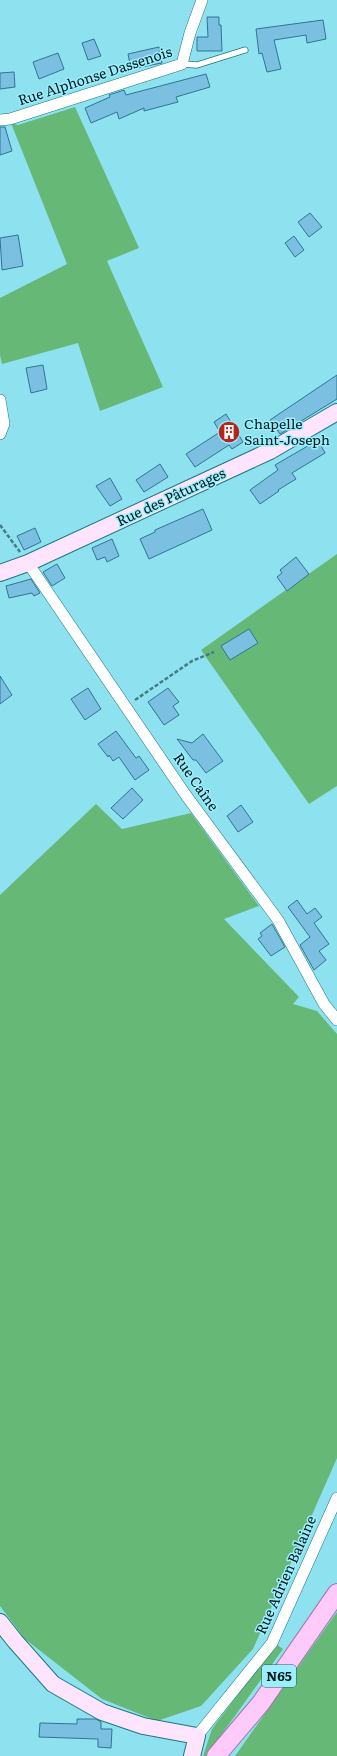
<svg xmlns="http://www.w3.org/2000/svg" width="337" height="1756" font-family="Literata,serif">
  <rect width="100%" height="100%" fill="#8ee1ef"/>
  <g fill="#66b877">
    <path d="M75,107L139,248L107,261L163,387L100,411L78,343L2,364L0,355V298L67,264L11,123L18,125Z"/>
    <path d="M337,554V786L309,804L201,650Z"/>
    <path d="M96,804L122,829L191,813L259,906L224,919L299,997L293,1004L317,1011L337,1034V1458L253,1649L201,1706L157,1721L102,1699L25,1639L0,1606V895Z"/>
    <path d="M337,1612V1756H235Z"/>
    <path d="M276,1644L283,1649L206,1756H203L212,1729Z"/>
  </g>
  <g fill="#7bc0e0" stroke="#2f7593">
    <path d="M207,17H219V25H221L222,51H197V37H208Z"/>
    <path d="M323,20L326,39L307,43L306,35L274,40L281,69L267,72L262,53L259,54L256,29Z"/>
    <path d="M94,39L101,56L88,60L82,43Z"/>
    <path d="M159,47L162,63L131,69L128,54Z"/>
    <path d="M58,53L64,69L39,79L33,62Z"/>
    <path d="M14,72L15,87L0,89V73Z"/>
    <path d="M206,74L210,87L176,97L178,102L144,111V108L119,119L117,112L91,123L85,108L110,97L109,95L124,90L126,95Z"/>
    <path d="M0,127H5L12,151L0,155Z"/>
    <path d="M310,213L322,227L309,237L298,222Z"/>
    <path d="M18,235L23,266L2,270L0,238Z"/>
    <path d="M294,236L304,250L295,257L285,243Z"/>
    <path d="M43,365L47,389L31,393L26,368Z"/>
    <path d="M337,375V399L280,434L270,420Z"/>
    <path d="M226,414L243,442L232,449L229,445L195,467L186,454L220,432L214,422Z"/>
    <path d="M318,440L325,453L292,473L296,479L278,490L279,491L260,504L250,490L278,470L275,465Z"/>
    <path d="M160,464L168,477L144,492L136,480Z"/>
    <path d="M110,478L122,499L110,506L96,486Z"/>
    <path d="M203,509L212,530L149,559L140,539L155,532V530Z"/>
    <path d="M35,528L41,542L24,550L17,536Z"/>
    <path d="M112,539L119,556L107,562L105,557L97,560L92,548Z"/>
    <path d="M296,557L309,574L287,591L277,577L282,573L280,570Z"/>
    <path d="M57,564L65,578L52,586L43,572Z"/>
    <path d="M31,579L40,593L34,596L32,593L9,598L6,586Z"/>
    <path d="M249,629L258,643L230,660L221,646Z"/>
    <path d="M0,676L12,695L0,704Z"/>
    <path d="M88,688L101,709L85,720L71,699Z"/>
    <path d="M168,688L179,702L173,706L179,715L164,725L148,702Z"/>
    <path d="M116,731L136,758L139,756L149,770L135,780L119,757L113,761L109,755L108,757L98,744Z"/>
    <path d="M203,734L223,761L206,773L196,760H193L177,739L192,743Z"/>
    <path d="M132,788L143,800L123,819L111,808Z"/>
    <path d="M241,805L253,822L238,832L227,816Z"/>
    <path d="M297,900L307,914L315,908L322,917L314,923L329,944L319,951L326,960L314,970L300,945L310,937L288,907Z"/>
    <path d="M272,924L285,947L271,956L258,939L262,936L260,933Z"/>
    <path d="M77,1719H96L101,1722V1729H112L111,1748L98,1747V1739L39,1737L40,1723L77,1724Z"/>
  </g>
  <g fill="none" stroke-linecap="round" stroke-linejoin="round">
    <g stroke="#1b7885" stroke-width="7">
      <path id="lane" d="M182,64L197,65L245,50"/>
    </g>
    <g stroke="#1b7885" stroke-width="12">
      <g id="street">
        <path d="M0,120L10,119L182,64L190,33L202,0"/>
        <path d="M0,400L4,424L0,434"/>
        <path d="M28,563L185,794L278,920L324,1004L337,1020"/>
        <path d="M197,1736L272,1643L337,1498"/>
      </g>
    </g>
    <g stroke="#1b7885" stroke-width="18">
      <g id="secondary">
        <path d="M0,573L28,563L270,451L337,412"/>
        <path d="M0,1622L15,1641L53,1684L102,1712L143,1726L197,1736L192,1756"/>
      </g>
    </g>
    <g stroke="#a475ab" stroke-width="20">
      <path id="primary" d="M216,1756L261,1703L337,1593"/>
    </g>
    <g stroke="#467b84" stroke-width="2.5" stroke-dasharray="4 2" stroke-linecap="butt">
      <path d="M0,525L20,552"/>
      <path d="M135,700L192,661L214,652"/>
    </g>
    <use href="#lane" stroke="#fff" stroke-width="5.5"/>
    <use href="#street" stroke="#fff" stroke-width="11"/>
    <use href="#secondary" stroke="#fee5fd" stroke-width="16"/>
    <use href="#primary" stroke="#fecafa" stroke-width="18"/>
  </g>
  <defs>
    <g id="building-disc" transform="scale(1.15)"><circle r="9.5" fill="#b4251c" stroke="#9beffd"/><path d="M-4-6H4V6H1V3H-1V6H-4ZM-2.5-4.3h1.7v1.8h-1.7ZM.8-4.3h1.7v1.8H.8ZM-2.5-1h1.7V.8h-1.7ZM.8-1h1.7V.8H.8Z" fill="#fff"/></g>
  </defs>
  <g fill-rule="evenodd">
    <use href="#building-disc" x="229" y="432"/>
  </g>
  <g text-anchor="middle" stroke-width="3" stroke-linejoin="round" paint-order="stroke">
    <rect fill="#9beffd" stroke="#2e5960" stroke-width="1" x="262" y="1665" width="34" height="22" rx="3"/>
    <g font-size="13" font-weight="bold" fill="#00191d">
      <text x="279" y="1681">N65</text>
    </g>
    <g font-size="14" fill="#00191d" stroke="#9beffd">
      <text transform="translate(95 76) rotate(-18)" y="5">Rue Alphonse Dassenois</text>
      <text transform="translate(171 497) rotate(-25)" y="5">Rue des Pâturages</text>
      <text transform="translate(196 782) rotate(55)" y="5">Rue Caîne</text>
      <text transform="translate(286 1575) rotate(-66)" y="5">Rue Adrien Balaine</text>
    </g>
    <g font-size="14" fill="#00191d" stroke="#9beffd" text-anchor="start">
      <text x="244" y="429">Chapelle<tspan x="244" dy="16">Saint-Joseph</tspan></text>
    </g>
  </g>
</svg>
